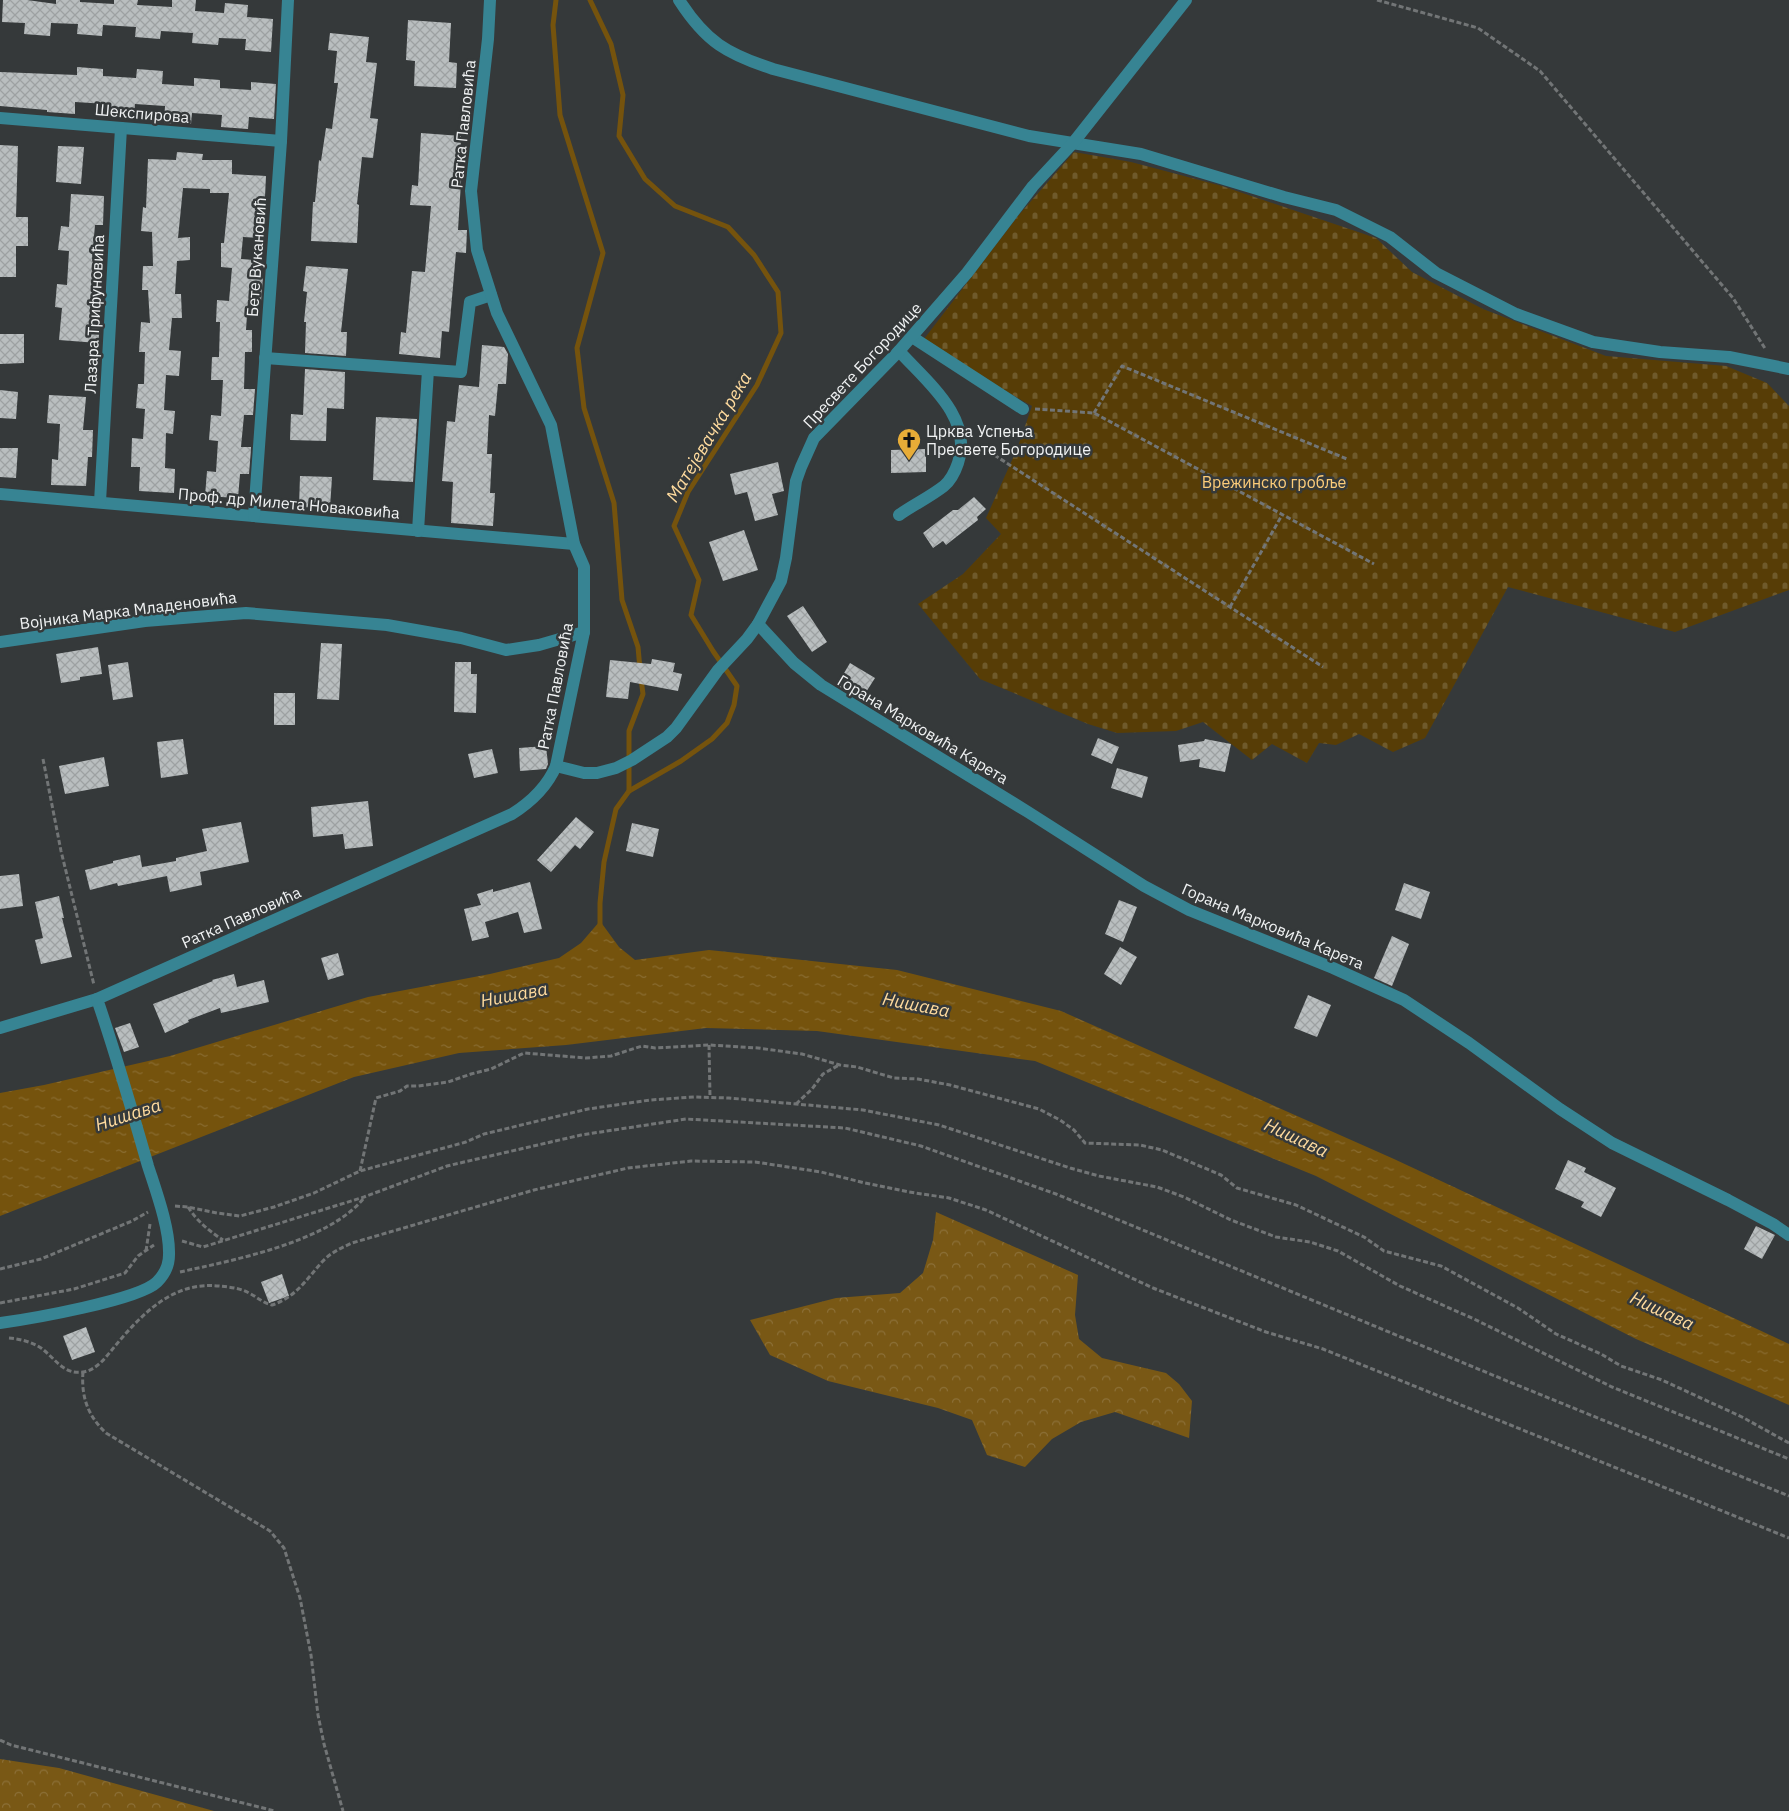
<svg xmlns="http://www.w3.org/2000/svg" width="1789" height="1811" font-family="'IBM Plex Sans',sans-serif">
  <defs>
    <pattern id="forest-crowns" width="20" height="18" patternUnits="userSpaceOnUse" patternTransform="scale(1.25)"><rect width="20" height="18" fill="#795815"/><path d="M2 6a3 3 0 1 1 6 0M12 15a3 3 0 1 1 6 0" fill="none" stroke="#8c7038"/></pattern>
    <pattern id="cemetery-stones" width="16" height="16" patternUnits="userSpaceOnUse" patternTransform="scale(1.25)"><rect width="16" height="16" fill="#573d06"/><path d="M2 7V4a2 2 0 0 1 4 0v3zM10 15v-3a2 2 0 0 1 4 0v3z" fill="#6f5a2b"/></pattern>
    <pattern id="water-ripples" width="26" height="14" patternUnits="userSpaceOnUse" patternTransform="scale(1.25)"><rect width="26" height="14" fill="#75530d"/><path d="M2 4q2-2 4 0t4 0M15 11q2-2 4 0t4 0" fill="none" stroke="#896c31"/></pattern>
    <pattern id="building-cross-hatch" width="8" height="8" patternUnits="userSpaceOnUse" patternTransform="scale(1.25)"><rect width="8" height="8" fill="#b9bebf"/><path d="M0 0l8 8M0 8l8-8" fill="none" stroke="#9da1a2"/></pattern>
  </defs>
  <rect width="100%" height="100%" fill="#35393a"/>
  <g fill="url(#forest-crowns)">
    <path d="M936,1212L1078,1275L1075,1315L1079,1339L1102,1358L1166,1373L1179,1384L1192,1401L1189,1438L1115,1412L1081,1422L1052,1439L1025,1467L987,1455L972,1420L938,1408L828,1381L770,1355L750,1320L836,1298L900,1293L923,1273L933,1240Z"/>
    <path d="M0,1759L59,1768L214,1811H0Z"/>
  </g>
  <path fill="url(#cemetery-stones)" d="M1074,152L1131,162L1222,186L1376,238L1412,272L1483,309L1606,356L1726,366L1767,383L1789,406V590L1675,632L1508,587L1425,738L1393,752L1359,734L1336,745L1319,743L1307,763L1272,744L1252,760L1203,722L1176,731L1117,733L1088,724L980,679L918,604L963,574L1001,534L986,518L1017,449L1032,406L921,343L1018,216Z"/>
  <path fill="url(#water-ripples)" d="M600,921L619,947L635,960L709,950L897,970L1061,1011L1394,1159L1789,1344V1405L1636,1339L1316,1176L1035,1061L817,1031L706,1028L566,1045L459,1053L354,1077L0,1216V1093L44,1085L170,1056L368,997L490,974L559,958L581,943Z"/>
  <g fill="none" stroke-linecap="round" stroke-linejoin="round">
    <g stroke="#75530d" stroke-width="5">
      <path d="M556,0L553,25L560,115L603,253L577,348L584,408L614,503L622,600L638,647L640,669"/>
      <path d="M590,0L611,44L623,95L619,136L645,179L675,206L728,227L754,255L778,292L781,333L757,385L688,492L674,526L699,580L691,615L713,651L737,686L734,705L727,723L712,739L681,761L629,791L616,809L604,862L600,903V926"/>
      <path d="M629,791V731L643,694L641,679"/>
    </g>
  </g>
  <g fill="url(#building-cross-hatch)">
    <path d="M3,0H27L56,4V0H80V2L114,4V0H138L137,5L172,7V0H196L195,11L224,13L225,3L248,5L247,17L273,19L271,52L245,50L246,39L219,38L218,45L192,43L193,33L161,31L160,39L135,37L136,27L103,25L102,36L77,34L78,24L51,23L50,36L24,34L25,23L2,22Z"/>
    <path d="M408,20L451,23L449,62L457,63L456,88L414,86L415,61L406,60Z"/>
    <path d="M330,33L369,37L366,62L377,63L370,118L378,119L373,158L362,157L357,204L359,205L357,243L311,241L313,202H315L319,160L321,161L326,128L332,129L338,83H334L337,51L328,50Z"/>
    <path d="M77,67L103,69V76L136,78L137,69L163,71L162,84L194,86V78L220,80V88L251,90V82L276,84L274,119L249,117L248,129L221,127L222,115L192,113L191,124L164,123L165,106L135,104L134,116L107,114V104L75,102V114L47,112V110L0,106V72L77,75Z"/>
    <path d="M421,133L461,136L460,166H462L458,230H467L466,253L456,252L449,332L442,331L440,358L399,354L401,332L406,333L412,271L425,272L431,206L410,205L412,185L418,186Z"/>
    <path d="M0,145L18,146L16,217H28V246H16V277H0Z"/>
    <path d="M58,146L84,147L81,184L56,182Z"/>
    <path d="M177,152L203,154L202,160H232V174L266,176L263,238L243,237L241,259L254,260L253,276L263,277L261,301L248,300L246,330H252V352H245L244,389H255L253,415H244L241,447H251V449L249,474H240L238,498L205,496L207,471L216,472L218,441L209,440L211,415L221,416L223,380H211L212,357H219L220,322H216L217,300L229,301L232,268L221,267V243H224L229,193H210V189L183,188L178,238L190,237V260L177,261L175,294H181L182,318H172L169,350L181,351L179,376L166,375L164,410L175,411L173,434L166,433L165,468L175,469L174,493L139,491L140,467H131L132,438L143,439L145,409L136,408L138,384H144L145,352H139L141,322L150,323L148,290H142L143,266H153L152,232L141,231L143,207L146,208L148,159L176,160Z"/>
    <path d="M71,194L104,196L103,225H95L92,259H104L102,284L93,283L90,317L101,318L98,343L59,340L62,308L55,307L57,284L67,285L69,251L58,250L61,226L69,227Z"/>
    <path d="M306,266L348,269L341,332H347L346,356L305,353L306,322H304L307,292L303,291Z"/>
    <path d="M0,334H24V363L0,364Z"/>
    <path d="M482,345L504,347L508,354L506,384H498L495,416L489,415L487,454H492L490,493H495L493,526L451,523L453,482L442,481L447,421L455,422L459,385L479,387Z"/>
    <path d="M305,369L345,372L344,409L327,408L326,441L290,440L291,414L303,415Z"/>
    <path d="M0,390L18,392L16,419L0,418Z"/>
    <path d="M49,395L86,397L83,430H93L92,457H88L86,486L51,485L52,459L58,460L60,424L47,423Z"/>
    <path d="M376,417L417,419L413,482L373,480Z"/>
    <path d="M0,448H18L16,478L0,477Z"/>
    <path d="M926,449V472L891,473V450Z"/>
    <path d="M778,462L784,491L772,494L778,515L755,521L747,492L735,495L730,474Z"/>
    <path d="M300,476L332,477L330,508L299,507Z"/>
    <path d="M974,497L986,509L977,517L978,520L946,545L943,541L933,548L923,533L953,510H958Z"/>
    <path d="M744,530L758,570L723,581L709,542Z"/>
    <path d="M803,606L827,642L812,652L787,616Z"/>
    <path d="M321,643L342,644L339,700L317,699Z"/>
    <path d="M98,647L102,674L80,677V680L61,683L56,654Z"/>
    <path d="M652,659L675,663L673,672L682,674L678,691L630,682L628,699L606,697L610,660L651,664Z"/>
    <path d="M128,662L133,697L113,700L108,665Z"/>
    <path d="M455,662H471V674H477L476,713L454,712Z"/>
    <path d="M850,663L875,678L861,700L837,685Z"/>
    <rect x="274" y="693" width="21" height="32"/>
    <path d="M1098,738L1119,747L1112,764L1091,755Z"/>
    <path d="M183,739L188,774L161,778L157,742Z"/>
    <path d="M1205,739L1231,744L1225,772L1199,767L1200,759L1180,762L1178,745L1204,741Z"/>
    <path d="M546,746L548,764L546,769L520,771L519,748Z"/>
    <path d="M492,749L498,773L474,778L468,754Z"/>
    <path d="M104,757L109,786L65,794L59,766Z"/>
    <path d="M1117,768L1148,777L1142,798L1111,788Z"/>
    <path d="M368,801L373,846L345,849L343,834L313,837L311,807Z"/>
    <path d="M576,817L594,832L580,849L575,845L551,872L537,860Z"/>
    <path d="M241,822L249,862L200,872L202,885L170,892L167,876L118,886L117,883L90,890L85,870L113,863V861L140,855L142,867L176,861V858L207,851L202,829Z"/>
    <path d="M632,823L659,829L653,857L626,851Z"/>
    <path d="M19,874L23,906L0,909V876Z"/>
    <path d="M530,882L542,929L524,933L518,912L485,922L489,937L472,941L464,909L481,905L477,894L493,889V892Z"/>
    <path d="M1404,883L1430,892L1421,919L1395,910Z"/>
    <path d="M59,896L64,918H62L72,957L41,964L35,940L43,938L35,902Z"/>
    <path d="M1119,900L1137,907L1123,942L1105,934Z"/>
    <path d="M1392,936L1409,944L1392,986L1374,978Z"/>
    <path d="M1120,947L1137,957L1121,985L1104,974Z"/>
    <path d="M338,953L344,975L328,980L321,958Z"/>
    <path d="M234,974L237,987L264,980L269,1002L221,1013L220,1008L188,1020L189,1022L165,1033L153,1004L213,981L212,980Z"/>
    <path d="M1308,995L1331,1005L1317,1037L1294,1028Z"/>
    <path d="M130,1023L139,1047L124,1052L115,1028Z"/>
    <path d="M1568,1160L1586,1168L1584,1172L1616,1188L1601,1217L1581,1207L1584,1202L1555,1189Z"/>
    <path d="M1756,1226L1775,1235L1762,1259L1744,1249Z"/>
    <path d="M282,1274L289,1296L269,1303L261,1282Z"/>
    <path d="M86,1327L95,1352L72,1360L63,1336Z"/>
  </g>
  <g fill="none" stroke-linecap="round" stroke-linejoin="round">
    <g stroke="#727576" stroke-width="3" stroke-dasharray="5 2.5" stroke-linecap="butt">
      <path d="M1377,0L1478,28L1540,71L1733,298L1766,350"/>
      <path d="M1035,409L1094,413L1374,564"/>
      <path d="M1094,413L1122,366L1347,459"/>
      <path d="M988,451L1323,667"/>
      <path d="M1230,607L1282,515"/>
      <path d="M43,759L61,851L94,985"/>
      <path d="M709,1045L710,1097"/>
      <path d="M796,1104L812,1089L823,1074L839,1065"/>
      <path d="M360,1171L376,1098L400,1091L407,1086H418L448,1082L471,1074L491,1069L524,1053L586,1058L611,1056L642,1046L655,1048L709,1045L758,1048L802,1054L840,1065L857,1067L894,1078L918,1079L950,1085L1039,1109L1060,1120L1074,1130L1085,1143L1140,1145L1162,1150L1221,1175L1237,1188L1296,1205L1364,1237L1384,1251L1441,1266L1518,1308L1556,1334L1601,1354L1621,1366L1662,1380L1742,1417L1789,1443"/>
      <path d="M175,1206L188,1207L217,1213L240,1216L274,1207L314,1193L360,1171L466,1142L484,1134L588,1109L650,1100L694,1097L729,1098L863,1110L939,1125L1070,1168L1099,1176L1157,1187L1184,1197L1231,1220L1276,1237L1310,1242L1338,1251L1400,1286L1474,1319L1612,1387L1789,1459"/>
      <path d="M188,1207C197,1221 209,1231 223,1240"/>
      <path d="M182,1241L203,1247L364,1197L447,1166L581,1135L686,1119L845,1128L921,1146L1056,1194L1512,1383L1789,1496"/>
      <path d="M146,1251L150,1224"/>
      <path d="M0,1269L41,1259L132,1221L148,1212"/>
      <path d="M180,1272C234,1260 328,1242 364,1198"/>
      <path d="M0,1303L74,1289L125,1273L138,1256L154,1245"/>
      <path d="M9,1338C20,1339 32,1342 41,1348C55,1358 63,1375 83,1372C97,1370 106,1357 115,1346C142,1314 173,1281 219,1286C229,1287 240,1288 249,1293C257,1297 263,1303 272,1305C296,1297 306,1280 322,1262C330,1253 341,1248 352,1243L534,1190L628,1168L691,1161L755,1162L821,1172L865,1183L909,1192L949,1198L986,1210L1153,1288L1266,1332L1323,1349L1789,1538"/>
      <path d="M83,1372C81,1397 88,1416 106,1433L270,1531L284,1548L300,1598L311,1655L318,1715L324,1744L343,1811"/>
      <path d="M0,1740L11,1745L275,1811"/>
    </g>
    <g stroke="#378493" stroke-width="12">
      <path d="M679,0C706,42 727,54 773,69L1029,136L1141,154L1284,197L1336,210L1390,237L1436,273L1516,314L1593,342L1660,352L1729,357L1789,369"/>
      <path d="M0,118L281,141"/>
      <path d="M912,337L1023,409"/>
      <path d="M265,358L461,372L470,302L491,295"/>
      <path d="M0,494L574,544"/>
      <path d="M100,502L121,128"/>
      <path d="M899,515C913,505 930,497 944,486C951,480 955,472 958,463C974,418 926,381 899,351"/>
      <path d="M254,516L281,141L288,0"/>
      <path d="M418,531L428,370"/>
      <path d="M758,624L794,663L821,685L1028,812L1144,886L1189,910L1333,968L1404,1000L1469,1043L1560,1109L1612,1143L1728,1200L1773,1224L1789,1235"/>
      <path d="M0,642L145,621L246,613L387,625L461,638L506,650L539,645L584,632"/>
      <path d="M556,766L584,773H597L616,768L632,760L667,737L676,728L718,670L747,639L758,624L781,581L786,558L796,481L801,467L814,438L899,351L967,273L1033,186L1073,143L1186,0"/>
      <path d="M0,1028L97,999"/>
      <path d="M0,1323C30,1319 139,1300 157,1282C165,1274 169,1266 169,1255C170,1229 156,1191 148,1166C132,1110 116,1054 97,999L512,814C531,802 547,787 556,766L584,632V567L574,544L551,425L497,313L477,250L471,191L488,39L490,0"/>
    </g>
  </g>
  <defs>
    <g id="church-pin" transform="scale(1.25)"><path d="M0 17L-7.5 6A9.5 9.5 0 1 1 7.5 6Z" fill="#e7ac37" stroke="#35393a"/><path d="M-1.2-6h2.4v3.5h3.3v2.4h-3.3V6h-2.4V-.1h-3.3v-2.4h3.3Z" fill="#111"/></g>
  </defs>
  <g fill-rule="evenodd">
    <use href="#church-pin" x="909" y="440"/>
  </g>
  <g text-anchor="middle" stroke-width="5" stroke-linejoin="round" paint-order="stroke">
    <g font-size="16" fill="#f0f2f3" stroke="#35393a">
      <text transform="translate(142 113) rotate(5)" y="6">Шекспирова</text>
      <text transform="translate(463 124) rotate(-84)" y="6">Ратка Павловића</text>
      <text transform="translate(256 257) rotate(-86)" y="6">Бете Вукановић</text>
      <text transform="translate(94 314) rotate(-87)" y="6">Лазара Трифуновића</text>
      <text transform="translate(862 365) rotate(-47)" y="6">Пресвете Богородице</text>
      <text transform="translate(289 503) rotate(5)" y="6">Проф. др Милета Новаковића</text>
      <text transform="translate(128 610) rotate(-7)" y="6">Војника Марка Младеновића</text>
      <text transform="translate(555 686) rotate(-79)" y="6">Ратка Павловића</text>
      <text transform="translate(923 729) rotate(31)" y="6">Горана Марковића Карета</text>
      <text transform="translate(241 917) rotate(-24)" y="6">Ратка Павловића</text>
      <text transform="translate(1273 926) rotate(23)" y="6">Горана Марковића Карета</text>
    </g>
    <g font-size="16" fill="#f0f2f3" stroke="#35393a" text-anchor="start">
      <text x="926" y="437">Црква Успења<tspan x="926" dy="18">Пресвете Богородице</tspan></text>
    </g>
    <g font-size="16" fill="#fccc79" stroke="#35393a">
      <text x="1274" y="488">Врежинско гробље</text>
    </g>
    <g font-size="18" font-style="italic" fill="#ffdb9e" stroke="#35393a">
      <text transform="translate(709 437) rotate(-59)" y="6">Матејевачка река</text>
      <text transform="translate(514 995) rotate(-11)" y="6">Нишава</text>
      <text transform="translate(916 1005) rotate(11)" y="6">Нишава</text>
      <text transform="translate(128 1115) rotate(-18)" y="6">Нишава</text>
      <text transform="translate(1296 1138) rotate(25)" y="6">Нишава</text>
      <text transform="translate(1662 1311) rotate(25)" y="6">Нишава</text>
    </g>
  </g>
</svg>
